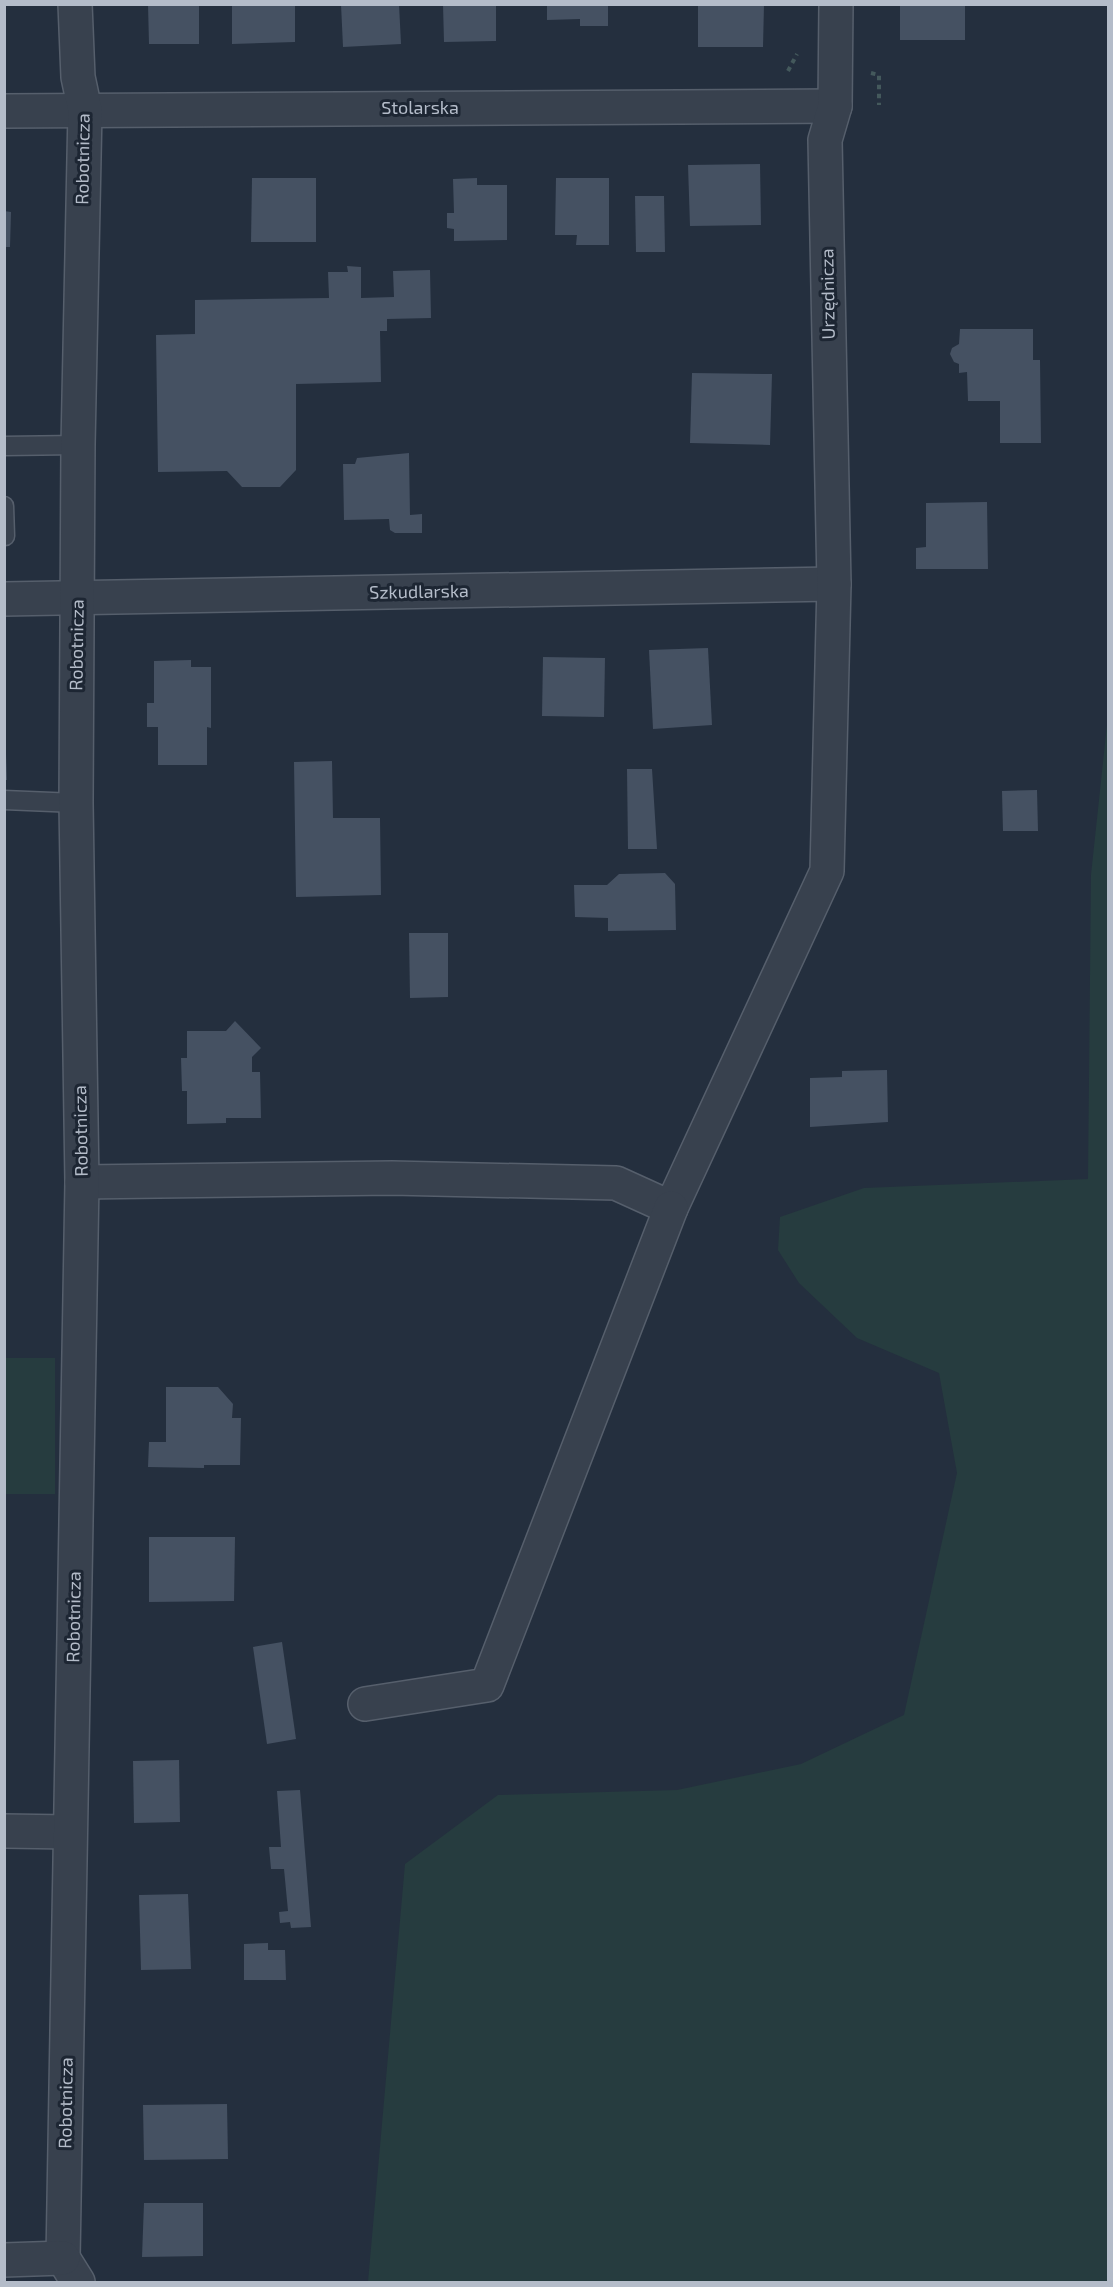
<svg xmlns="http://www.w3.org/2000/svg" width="1113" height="2287" font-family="'Exo 2',sans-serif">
  <rect width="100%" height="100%" fill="#242f3e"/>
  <g fill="#263c3f">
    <path d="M1108,715V2282H368L405,1864L498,1795L677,1790L801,1764L904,1715L957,1473L939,1373L857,1338L799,1283L778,1250L780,1217L864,1188L1088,1179L1091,875Z"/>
    <rect x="5" y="1358" width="50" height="136"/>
  </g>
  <g fill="#455162">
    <path d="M148,4H199V44H149Z"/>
    <path d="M232,4H295V42L232,44Z"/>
    <path d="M341,4H399L401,44L343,47Z"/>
    <path d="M443,4H496V41L444,42Z"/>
    <path d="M547,4H608V26H580V19L547,20Z"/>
    <path d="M698,4H764L763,47H698Z"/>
    <rect x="900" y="4" width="65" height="36"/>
    <path d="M760,164L761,225L690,226L688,165Z"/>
    <path d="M252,178H316V242H251Z"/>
    <path d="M477,178V185H507V240L454,241V229L447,228V213H454L453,179Z"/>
    <path d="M556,178H609V245H576L577,235H555Z"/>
    <path d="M635,196H664L665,252H636Z"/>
    <path d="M4,211L11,212L10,247H4Z"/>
    <path d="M347,266L361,267V298L394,297L393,271L430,270L431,318L387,319V331H380L381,382L296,384V470L280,487H242L227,471L158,472L156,335L195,334V300L329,298L328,272H348Z"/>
    <path d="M960,329H1033V360H1040L1041,443H1000V401H968L967,372L959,373V364L954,362L950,354L952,348L959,344Z"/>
    <path d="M692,373L772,374L770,445L690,443Z"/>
    <path d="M409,453L410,515L422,514V533H395L390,530L389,519L344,520L343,464H355L357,458Z"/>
    <path d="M987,502L988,569H916V548L926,547V503Z"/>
    <path d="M708,648L712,725L653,729L649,650Z"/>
    <path d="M543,657L605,658L604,717L542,716Z"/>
    <path d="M191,660V667H211V728L207,727V765H158V727H147V703H154V661Z"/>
    <path d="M4,754H6L7,780H4Z"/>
    <path d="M332,761L333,818H380L381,895L296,897L294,762Z"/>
    <path d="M627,769H652L657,849H628Z"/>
    <path d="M1037,790L1038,831H1003L1002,791Z"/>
    <path d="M665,873L675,884L676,930L608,931V918L575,917L574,885H607L619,874Z"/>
    <path d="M409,933H448V997L410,998Z"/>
    <path d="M235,1021L261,1048L252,1057V1072H260L261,1118H226V1123L187,1124V1091H182L181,1058H187V1031H226Z"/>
    <path d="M887,1070L888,1122L810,1127V1078L842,1077V1071Z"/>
    <path d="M166,1387H218L233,1404L232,1418H241L240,1465H204V1468L148,1467L149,1442H166Z"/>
    <path d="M149,1537H235L234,1601L149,1602Z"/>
    <path d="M282,1642L296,1739L267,1744L253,1647Z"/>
    <path d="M179,1760L180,1822L134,1823L133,1761Z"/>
    <path d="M300,1790L311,1927L291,1928L290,1922L280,1923L279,1912L288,1911L284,1869H271L269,1847H281L277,1791Z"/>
    <path d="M188,1894L191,1969L141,1970L139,1895Z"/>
    <path d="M268,1943V1950H285L286,1980H244V1944Z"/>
    <path d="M227,2104L228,2159L144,2160L143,2105Z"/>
    <path d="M144,2203H203V2256L142,2257Z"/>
  </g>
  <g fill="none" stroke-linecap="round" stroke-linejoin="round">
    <g stroke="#565f6c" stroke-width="21">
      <g id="lane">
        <path d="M4,446L78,445"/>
        <path d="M4,506L5,536"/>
        <path d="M4,800L76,803"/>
      </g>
    </g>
    <g stroke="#565f6c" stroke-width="36">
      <g id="street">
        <path d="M4,111L835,106"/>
        <path d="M4,599L834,584"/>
        <path d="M82,1182L392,1178L616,1183L671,1208L827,871L834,584L825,140L835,106L836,4"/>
        <path d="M365,1704L487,1685L671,1208"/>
        <path d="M4,1831L70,1832"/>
        <path d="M63,2258L82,1182L76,803L78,445L85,110L78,77L75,4"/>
        <path d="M63,2258L78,2282"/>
        <path d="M4,2260L63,2258"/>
      </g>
    </g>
    <g stroke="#44595c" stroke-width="4" stroke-dasharray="4.5 4.5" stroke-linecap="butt">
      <path d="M788,71L797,54"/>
      <path d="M871,73L879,75V105"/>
    </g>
    <use href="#lane" stroke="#38414e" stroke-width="18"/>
    <use href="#street" stroke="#38414e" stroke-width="33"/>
  </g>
  <g text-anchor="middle" stroke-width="6" stroke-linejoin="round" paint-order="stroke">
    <g font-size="18" fill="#b4bcc9" stroke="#1d2633">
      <text x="420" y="114">Stolarska</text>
      <text transform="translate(83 159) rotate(-89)" y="6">Robotnicza</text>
      <text transform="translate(828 294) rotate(-91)" y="6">Urzędnicza</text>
      <text transform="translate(419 592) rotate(-1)" y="6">Szkudlarska</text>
      <text transform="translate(77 645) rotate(-89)" y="6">Robotnicza</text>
      <text transform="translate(81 1131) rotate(-91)" y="6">Robotnicza</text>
      <text transform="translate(74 1617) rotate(-89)" y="6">Robotnicza</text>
      <text transform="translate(66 2103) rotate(-89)" y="6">Robotnicza</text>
    </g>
  </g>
  <rect width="1113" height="2287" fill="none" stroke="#b4bcc9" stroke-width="12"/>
</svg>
